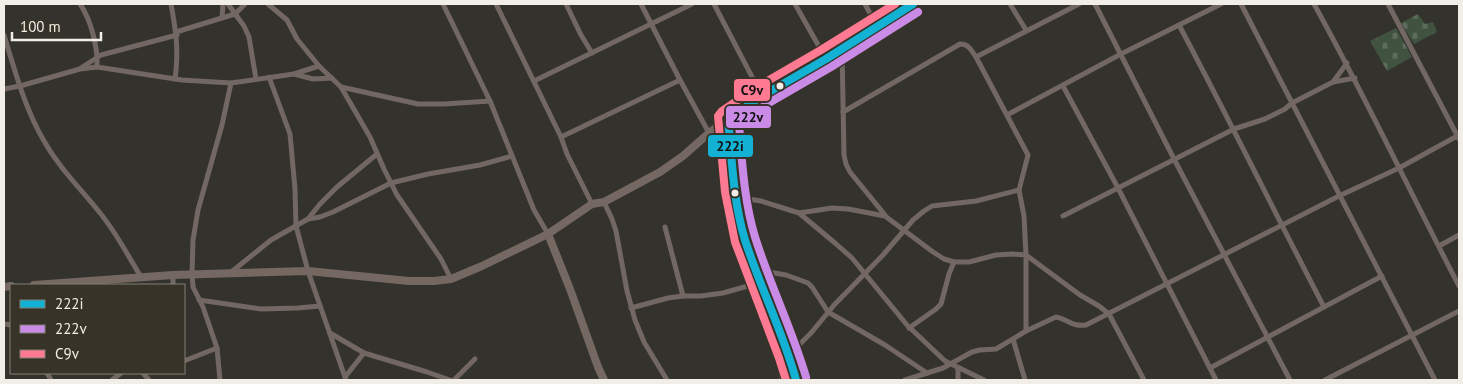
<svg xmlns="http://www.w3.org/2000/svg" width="1463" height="384" font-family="'PT Sans',sans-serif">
  <defs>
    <pattern id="cemetery-stones" width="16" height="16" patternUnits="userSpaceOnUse" patternTransform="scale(1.25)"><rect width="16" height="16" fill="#405240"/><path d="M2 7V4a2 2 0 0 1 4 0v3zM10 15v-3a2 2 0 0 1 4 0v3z" fill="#5c6b5c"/></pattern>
  </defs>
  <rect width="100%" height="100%" fill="#34322c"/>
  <g fill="url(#cemetery-stones)">
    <path d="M1418,14L1425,24L1433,22L1437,32L1414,44L1401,23Z"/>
    <path d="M1396,28L1412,57L1387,71L1370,41Z"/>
  </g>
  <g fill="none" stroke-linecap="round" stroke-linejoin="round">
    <g stroke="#726762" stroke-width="5">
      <path d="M80,4C91,20 98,47 97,67"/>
      <path d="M171,4C176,31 179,51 175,79"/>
      <path d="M228,4L244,26L249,37L256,79"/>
      <path d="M268,4L287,20L297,39L319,66"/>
      <path d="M443,4L490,101L534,210L548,234"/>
      <path d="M496,4L561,137L567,154L592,204"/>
      <path d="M566,4L581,35L592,53"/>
      <path d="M641,4L680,80L709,133"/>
      <path d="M714,4L762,96"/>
      <path d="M795,4L826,59"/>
      <path d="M865,4L877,27"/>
      <path d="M1010,4L1026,30"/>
      <path d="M1095,4L1174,159L1290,380"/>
      <path d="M1241,4L1435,380"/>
      <path d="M1314,4C1365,96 1410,192 1459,286"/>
      <path d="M1388,4L1459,139"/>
      <path d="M222,18L223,4"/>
      <path d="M1179,25C1229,119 1275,213 1324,307"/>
      <path d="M176,32L235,14L245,4"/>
      <path d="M4,35C15,71 25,109 44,141C60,169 81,189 100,213C116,232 128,256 141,277"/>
      <path d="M842,49L844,155L846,164L850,172L885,215"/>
      <path d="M81,68L101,55L177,35"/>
      <path d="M294,74L313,79L332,78"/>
      <path d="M269,77L290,134L295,189L296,226L308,271L346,380"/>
      <path d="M534,81L692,4"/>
      <path d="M1333,82L1347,63"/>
      <path d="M1063,86L1118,188L1216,380"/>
      <path d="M341,87L418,104H444L490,101"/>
      <path d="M4,89L20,86L80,69L97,67L182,80L231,83L294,74L319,66L341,87L370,137L384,169L397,195L441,259L451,279"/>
      <path d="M843,112L960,44C969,44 971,50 976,57"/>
      <path d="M1007,115L1121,54L1221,4"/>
      <path d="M561,137L680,80"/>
      <path d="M736,197L761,201L799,213L835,243L852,258L907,325L945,361L984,380"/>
      <path d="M604,202L612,219L616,231L627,291L635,320L644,342L667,380"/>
      <path d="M799,213L832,208L848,209L885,216L933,252L944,259L954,262H969L996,255L1012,254L1026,255L1080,295L1099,306L1109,314L1144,380"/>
      <path d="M1063,216L1234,129L1265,119L1285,109L1292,103L1333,82L1355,78"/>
      <path d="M308,219L320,217L333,212L391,183L428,174L480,165L512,156"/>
      <path d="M665,227L683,296"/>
      <path d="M1439,246L1459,235"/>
      <path d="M756,268L769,272L786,275L808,283L812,287L828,312L885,345L927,373"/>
      <path d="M230,273L271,240L308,219L320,204L337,187L377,154"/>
      <path d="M173,285V275"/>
      <path d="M199,300L261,309L298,308L320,306"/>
      <path d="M631,308L668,298L683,296H701L723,293L762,282"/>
      <path d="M4,324L11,325"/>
      <path d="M909,328L936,309L941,304L949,274L954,262"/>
      <path d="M1026,331V255L1024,216L1019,190L1028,155L976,57L1079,4"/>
      <path d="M330,333L364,353L427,372L450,380"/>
      <path d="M1013,339L1025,380"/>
      <path d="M184,361L217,348"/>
      <path d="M1210,368L1382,276"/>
      <path d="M47,373L51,380"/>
      <path d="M143,373L149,380"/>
      <path d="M345,377L364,353"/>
      <path d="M112,380L121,373"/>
      <path d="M220,380L217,348L203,307L193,287L192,274L193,240L198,210L222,125L231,83"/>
      <path d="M454,380L475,359"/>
      <path d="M781,380L789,355L811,333L835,304L883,255L913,220L924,211L932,206L976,201L1019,190"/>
      <path d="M905,380L943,368L972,352L980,350L996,349L1026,331L1056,317C1068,319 1071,327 1086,325L1339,196L1399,168L1459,135"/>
      <path d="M958,380V369"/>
      <path d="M1325,380L1459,311"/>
    </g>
    <g stroke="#756862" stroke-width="8">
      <path d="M548,234L570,289L598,367L604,380"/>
      <path d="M34,285L173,275L308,271L409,281H434L451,279L482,266L548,234L592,204L604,202L660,172L683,156L709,133L728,119"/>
      <path d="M4,287L11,286"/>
      <path d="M796,380L789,355L745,239L735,191L728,119L762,96L826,59L913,4"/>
    </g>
    <g stroke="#383329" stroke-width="11">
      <path id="bus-1" d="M796,380C783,332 760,287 745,240C733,201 732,159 728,119L762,96L826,59L913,4"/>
    </g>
    <g stroke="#383329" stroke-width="11">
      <path id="bus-2" d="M806,377C792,329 770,285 755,237C744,201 742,161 739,124L767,104L831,67L918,12"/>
    </g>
    <g stroke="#383329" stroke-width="11">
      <path id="bus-3" d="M786,380L779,358L735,242L725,192L718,116L722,111L757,87L821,50L895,4"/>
    </g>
    <use href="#bus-1" stroke="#13b2d5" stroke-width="8"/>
    <use href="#bus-2" stroke="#ca8be6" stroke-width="8"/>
    <use href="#bus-3" stroke="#fe7a93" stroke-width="8"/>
  </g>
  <g fill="#f1eee7" stroke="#383329" stroke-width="2">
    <circle cx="780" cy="86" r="4.5"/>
    <circle cx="735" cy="193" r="4.5"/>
  </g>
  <g stroke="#383329" stroke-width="2">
    <rect x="733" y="78" width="38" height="24" rx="5" fill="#fe7a93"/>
    <rect x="725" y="105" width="47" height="24" rx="5" fill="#ca8be6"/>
    <rect x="707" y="134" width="47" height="24" rx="5" fill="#13b2d5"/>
  </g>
  <g font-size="14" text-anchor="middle" font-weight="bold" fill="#111">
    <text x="752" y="95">C9v</text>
    <text x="748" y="122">222v</text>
    <text x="730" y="151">222i</text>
  </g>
  <rect width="1463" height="384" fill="none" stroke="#f1eee7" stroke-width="10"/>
  <rect x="10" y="284" width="175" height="90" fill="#383329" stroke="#827e75"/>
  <rect x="20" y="300" width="25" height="8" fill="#13b2d5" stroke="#827e75"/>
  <text x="55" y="309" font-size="15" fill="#f1eee7">222i</text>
  <rect x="20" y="325" width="25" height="8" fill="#ca8be6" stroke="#827e75"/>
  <text x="55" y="334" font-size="15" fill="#f1eee7">222v</text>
  <rect x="20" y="350" width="25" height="8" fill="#fe7a93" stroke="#827e75"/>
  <text x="55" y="359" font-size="15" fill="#f1eee7">C9v</text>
  <path d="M12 32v8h89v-8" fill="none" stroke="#f1eee7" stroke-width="2.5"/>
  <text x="20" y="32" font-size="15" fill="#f1eee7" stroke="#383329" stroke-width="4" paint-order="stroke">100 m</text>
</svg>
